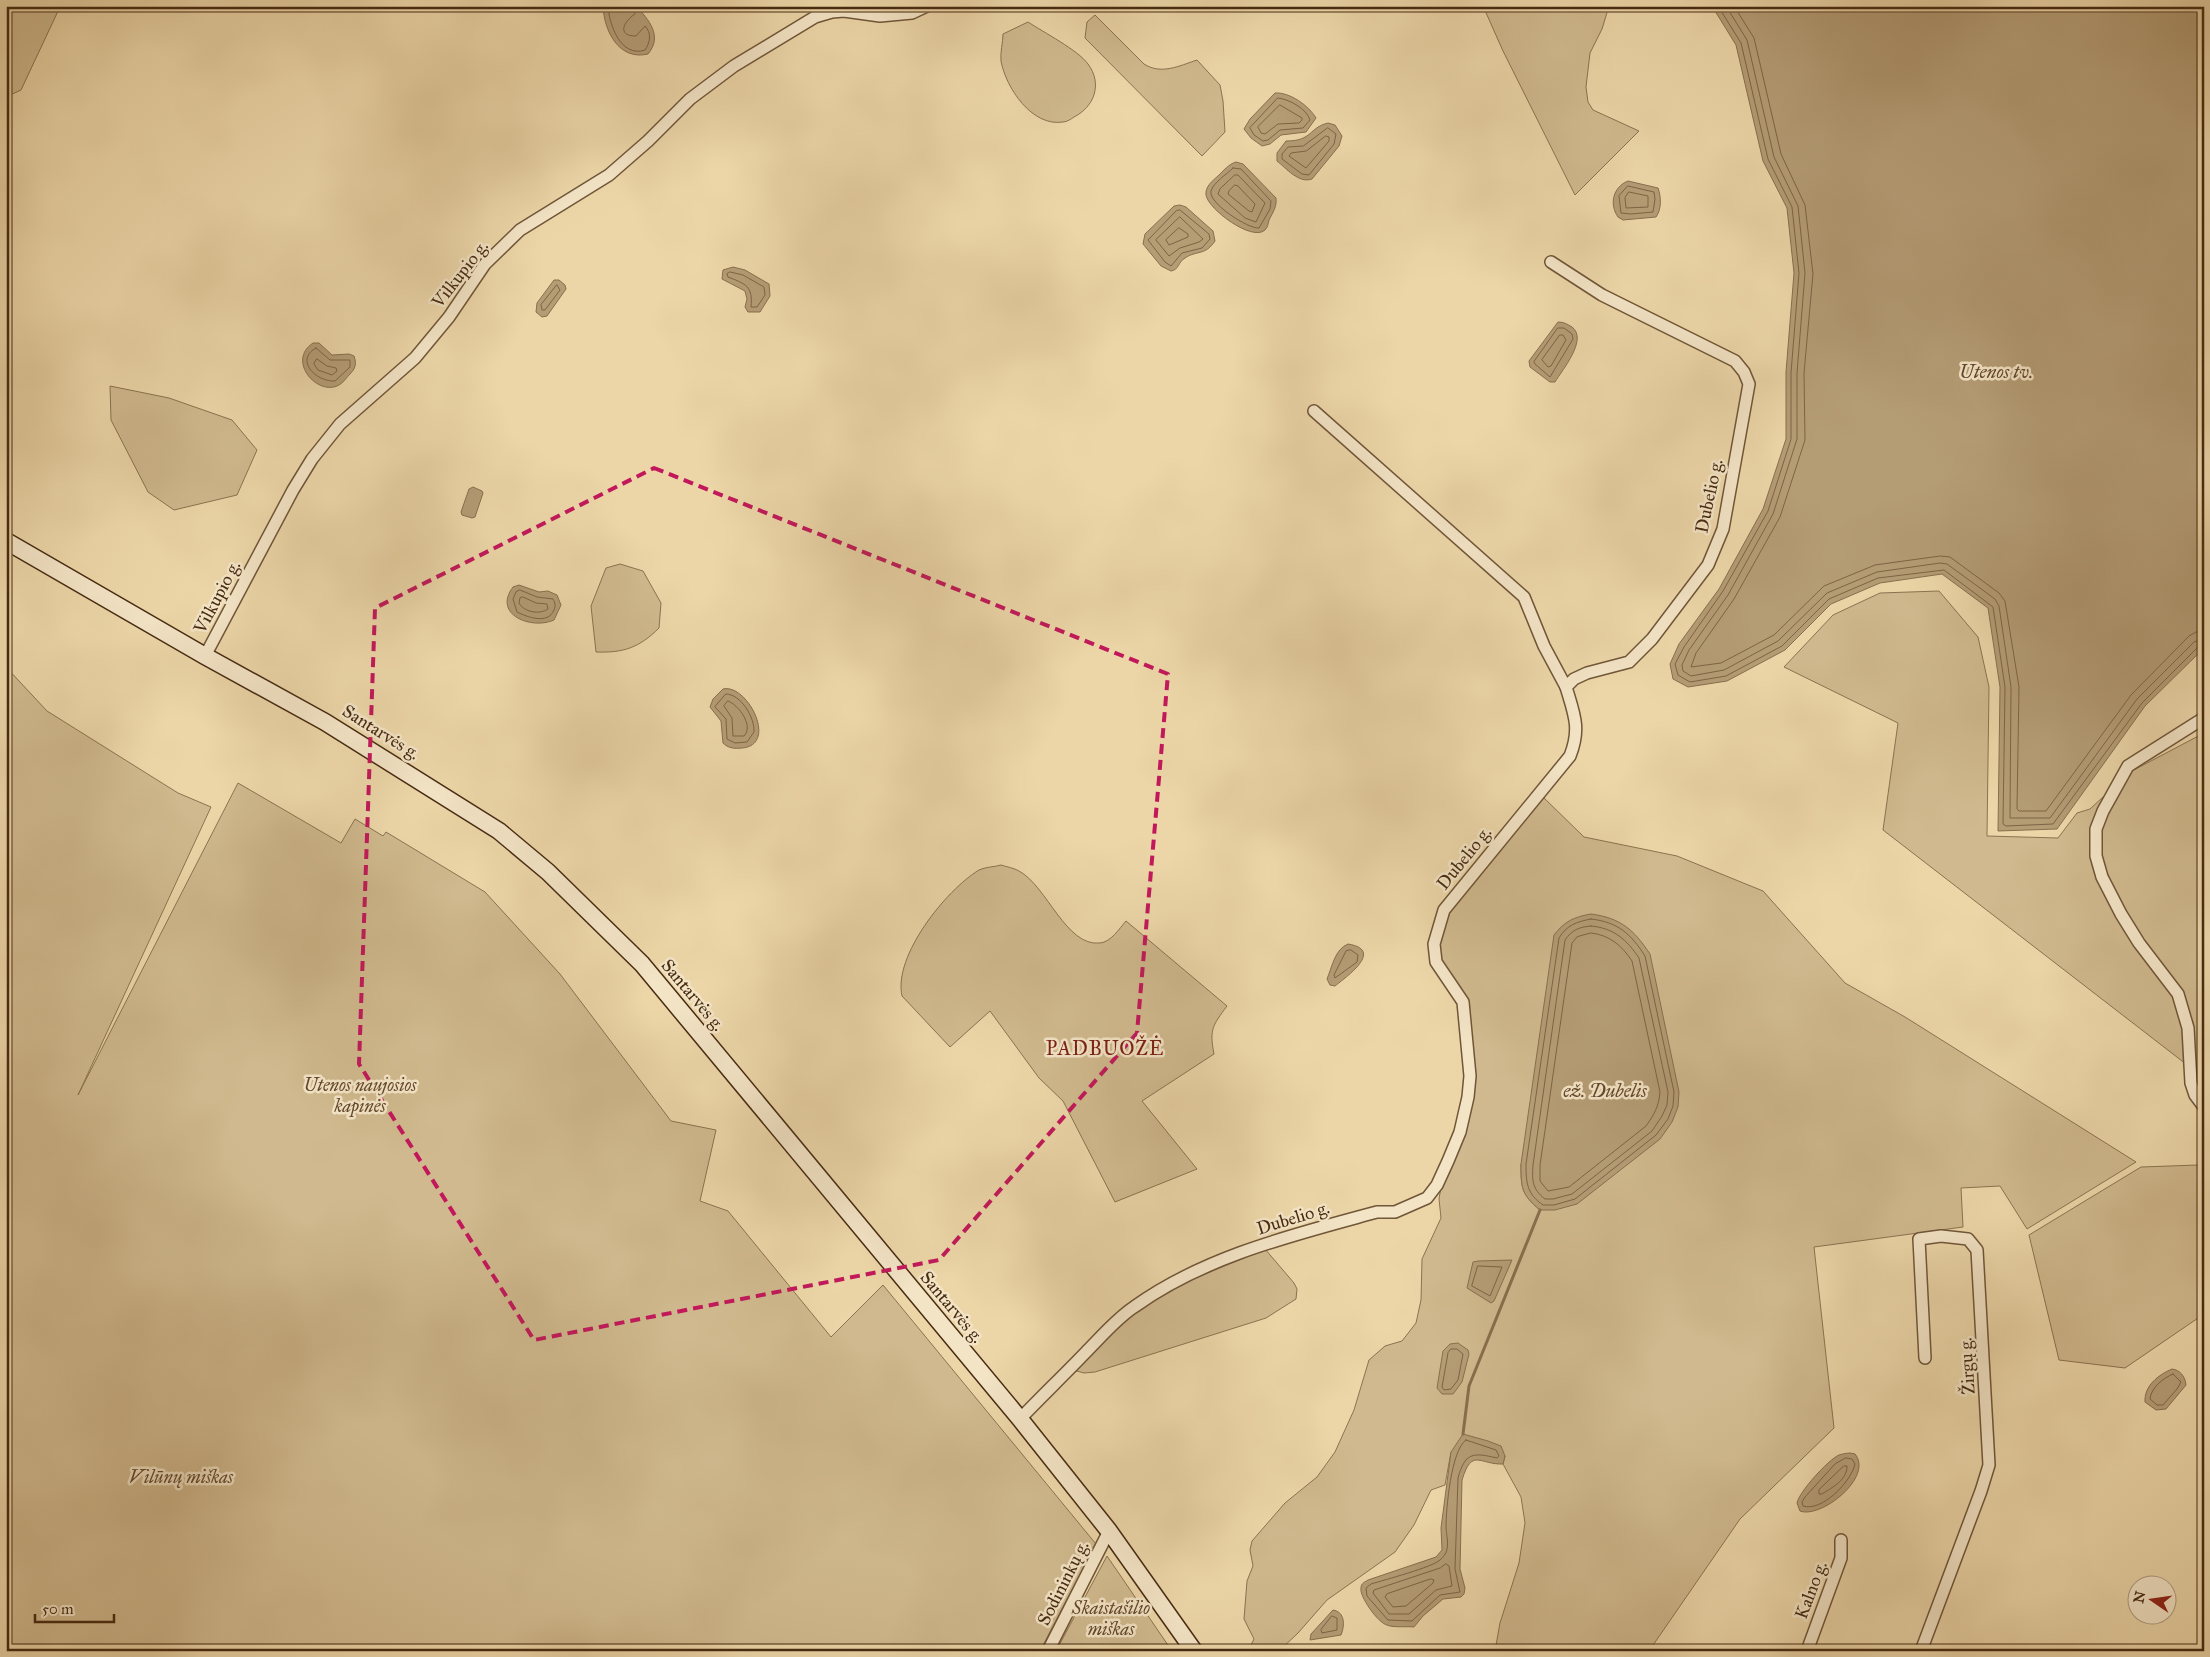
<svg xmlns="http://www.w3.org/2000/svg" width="2210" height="1657" font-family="'IM FELL Great Primer',serif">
  <rect width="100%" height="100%" fill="#ecd6a8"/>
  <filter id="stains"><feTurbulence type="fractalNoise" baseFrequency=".004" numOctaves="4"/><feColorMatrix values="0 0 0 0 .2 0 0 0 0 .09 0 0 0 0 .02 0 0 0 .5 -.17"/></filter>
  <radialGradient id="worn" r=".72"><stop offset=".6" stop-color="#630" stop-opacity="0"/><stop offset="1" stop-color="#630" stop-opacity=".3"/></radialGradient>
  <g fill="#d0b98e" stroke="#8c7250" fill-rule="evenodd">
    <path d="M6,6L59,9L21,90L6,97Z"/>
    <path d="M1483,6H1609L1602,29L1590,53L1586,87L1588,102L1593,110L1639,131L1575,195L1503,51Z"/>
    <path d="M1095,15L1144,64C1161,75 1179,66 1197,60L1220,85L1223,101L1225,132L1202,156L1085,38L1087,22Z"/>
    <path d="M1028,22C1043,32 1078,50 1088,64C1103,84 1094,107 1074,117C1071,119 1067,122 1063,122C1032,127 1006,88 1001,61C1000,53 1003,42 1003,34Z"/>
    <path d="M110,386L169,398L232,420L257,450L237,495L174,510L148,492L111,420Z"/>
    <path d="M620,564L643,571L661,603L659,628C639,648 623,653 596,652L591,606L606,568Z"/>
    <path d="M1939,591L1978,637L1989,687L1987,836L2058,838L2077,813L2090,809L2130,772L2204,733V1075L2195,1071L1883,830L1898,723L1784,667L1833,615L1880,593Z"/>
    <path d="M6,667L47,711L178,793L211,807L78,1095L238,783L341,843L355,819L383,836L386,832L485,892L560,974L671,1121L716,1130L700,1201L728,1211L831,1337L883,1285L1096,1544L1040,1651H6Z"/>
    <path d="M1543,797L1584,837L1677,856L1763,891L1845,983L1905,1017L2136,1162L2027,1229L2000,1186L1961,1188L1963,1227L1814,1247L1834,1428L1740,1519L1649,1651H1495L1500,1623L1519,1563L1525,1523L1521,1497L1503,1464L1505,1456L1451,1452L1445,1485L1431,1490L1414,1525L1395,1552L1327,1600L1298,1633L1279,1651H1248L1254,1639L1244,1619L1247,1581L1253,1566L1250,1550L1252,1541L1285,1503L1317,1477L1335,1452L1354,1410L1369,1360L1385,1346L1402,1341L1416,1323L1421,1300L1422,1259L1441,1218L1439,1199L1442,1181L1458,1145L1470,1019L1442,964L1438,942L1453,905ZM1521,1164L1540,1210C1521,1194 1521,1187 1521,1164Z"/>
    <path d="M1001,865C1007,867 1014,868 1019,871C1047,886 1066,947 1100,943C1111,942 1119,929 1126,921L1227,1006C1213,1025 1209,1029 1214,1054L1142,1101L1197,1169L1115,1202L1063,1101L1039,1078L990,1011L950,1047L902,996C893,956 946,890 979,870C985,867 994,867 1001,865Z"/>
    <path d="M2198,1165L2204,1170V1314L2125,1368L2059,1360L2029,1235L2141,1167Z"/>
    <path d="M1265,1249L1294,1283L1297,1289L1296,1299L1266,1318L1095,1372L1084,1373L1073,1370L1120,1324L1169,1289Z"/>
    <path d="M1107,1556L1172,1651H1056Z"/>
  </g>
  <g fill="#b49c75" stroke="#886f4d">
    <path d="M603,6H636C649,20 663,36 648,54C619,61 604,31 603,6Z"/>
    <path d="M1712,6H2204V648L2145,706L2057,829L1998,831L2000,687L1988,608L1942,574L1880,583L1831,604L1785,650L1727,681L1688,687L1673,679L1670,664L1679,644L1719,589L1763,509L1786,439V372L1794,273L1787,208L1763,161L1736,45Z"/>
    <path d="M1275,93C1290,92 1309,106 1316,118L1306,132L1281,135L1270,144L1262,146L1251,138L1244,129L1250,119Z"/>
    <path d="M1328,123L1335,125L1342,136L1339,146L1312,179C1299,184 1286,168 1277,161V153L1286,141C1313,141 1308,128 1328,123Z"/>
    <path d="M1236,162L1243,164L1276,198C1277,207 1273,212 1269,220C1268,224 1268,227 1265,230C1252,242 1208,209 1206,195C1205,187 1212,181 1218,176C1223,171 1229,164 1236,162Z"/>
    <path d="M1628,181L1658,188C1661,196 1662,209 1656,217L1623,220L1618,217C1609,204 1613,187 1628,181Z"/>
    <path d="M1180,205L1186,207L1213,231L1215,241C1205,256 1197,250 1185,258C1178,262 1179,270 1171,271L1161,266L1143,244L1145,234L1174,206Z"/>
    <path d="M733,267L745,270L769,284L770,296L760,312H748L745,307L747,299L745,291L722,279L723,270Z"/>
    <path d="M554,280H559L565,285L566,289L547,316L542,317L536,312L537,303Z"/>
    <path d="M1558,322C1564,322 1567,324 1572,327C1588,339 1563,369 1555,382H1550L1530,367L1529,361Z"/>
    <path d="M313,343H319L332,355L349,354L354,356C357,364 355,369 350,374C347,377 343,383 339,385C318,397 286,361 313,343Z"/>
    <path d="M473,487L482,491L483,493L475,517L472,518L462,515L461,512L469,489Z"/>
    <path d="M519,585L539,592L548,591L557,595L561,605L554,620C532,630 492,615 513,587Z"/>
    <path d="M723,689C747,683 779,745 742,748C734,749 728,748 723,743L721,721L710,707L713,699Z"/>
    <path d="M1591,914C1621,918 1634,930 1650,954L1679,1092L1678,1107L1672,1122L1660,1139L1577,1204L1555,1210H1540C1521,1194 1521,1188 1521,1164L1554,935C1565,921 1574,917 1591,914Z"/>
    <path d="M1348,944C1385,950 1346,977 1335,986L1330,985L1327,979C1332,967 1335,949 1348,944Z"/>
    <path d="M1512,1260L1494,1301L1491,1303L1467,1288L1473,1262L1478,1261Z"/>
    <path d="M1458,1343L1468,1350L1469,1354L1462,1382L1453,1394H1442L1437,1388L1443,1351L1450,1344Z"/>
    <path d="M2172,1369C2180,1370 2185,1376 2186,1385L2166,1409L2156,1410L2145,1402C2144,1386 2158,1375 2172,1369Z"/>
    <path d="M1463,1434L1488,1441L1501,1446L1505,1456L1503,1464C1480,1465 1472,1447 1462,1480L1460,1569L1465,1588L1464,1594L1461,1597L1443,1599L1423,1616L1414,1627C1406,1626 1394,1628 1387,1625C1378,1623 1359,1596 1361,1588C1361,1583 1365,1582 1368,1580L1436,1557L1442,1550L1441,1528L1451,1452Z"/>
    <path d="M1850,1453L1855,1454C1874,1477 1821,1519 1800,1511L1797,1503C1799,1492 1828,1460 1839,1455C1842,1454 1847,1453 1850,1453Z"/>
    <path d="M1333,1610C1345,1612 1345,1625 1341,1635L1310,1640L1311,1634Z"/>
  </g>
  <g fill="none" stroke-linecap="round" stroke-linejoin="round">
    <g stroke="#7e6444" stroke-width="1">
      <path d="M608,6C609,25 621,58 645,50C650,43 652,33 645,26L636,36C616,36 624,21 635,14L633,6"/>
      <path d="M1718,6L1741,43L1768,159L1792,207L1799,273L1791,373V439L1768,511L1723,591L1684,647L1675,664L1678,675L1690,682L1726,676L1782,646L1829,599L1878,578L1944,570L1993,607L2005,687L2003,824L2006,826L2053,824L2142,703L2198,647L2204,645"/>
      <path d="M1726,6L1747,40L1774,157L1798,206L1805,273L1797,373V439L1773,514L1728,595L1689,650L1682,665L1683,671L1691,676L1724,670L1778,641L1827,593L1877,572L1940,563L1947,564L1995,599L1999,606L2011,687L2010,818H2050L2137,699L2194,642L2204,639"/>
      <path d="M1734,6L1754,38L1781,154L1805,205L1813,274L1804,373L1805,440L1780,517L1734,599L1696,653L1691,667L1721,663L1774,635L1824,586L1875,565L1940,556L1950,557L1999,593L2005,601L2019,687L2017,809L2019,811H2046L2131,695L2189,636L2196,632L2204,631"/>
      <path d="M1278,98C1289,99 1307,109 1310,120L1303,128L1280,130L1268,140L1263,141L1254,135L1250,128Z"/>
      <path d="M1280,105L1302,118V120L1299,123L1278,124L1265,134L1261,133L1258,127Z"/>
      <path d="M1328,128L1336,134L1334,144L1309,175L1302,174L1282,159V154L1288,147L1303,146Z"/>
      <path d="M1326,136L1329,137V141L1306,168L1289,156L1291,153L1306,151Z"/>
      <path d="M1233,168L1241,169L1271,201L1270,209L1259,228C1248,229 1208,203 1211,191C1213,183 1227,174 1233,168Z"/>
      <path d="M1235,175H1238L1265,203L1256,222L1245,218L1218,194L1220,189Z"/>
      <path d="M1235,185L1238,186L1255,204L1252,212L1249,211L1228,194L1229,191Z"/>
      <path d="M1628,186L1654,192L1655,199L1653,212L1631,214L1621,213L1619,196Z"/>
      <path d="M1629,192L1648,196V207L1626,208L1625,198Z"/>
      <path d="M1180,210L1209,234L1210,239L1202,248L1182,253L1171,266L1165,262L1148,240L1176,211Z"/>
      <path d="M1180,217L1203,239L1199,242L1180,248L1169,256L1156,240Z"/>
      <path d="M1179,228L1188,234V237L1169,245L1166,240Z"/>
      <path d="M730,272L743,275L764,287L765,295L757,307H751C753,286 746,284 728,277L727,274Z"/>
      <path d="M557,285L560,290L545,310H542L541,305Z"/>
      <path d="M1558,328H1564L1572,334L1573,339L1550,377L1535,364L1534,362Z"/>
      <path d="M1560,335H1563L1566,340L1551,366L1548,367L1542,360Z"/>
      <path d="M316,348L330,360H350V367L335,381C316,382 294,360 316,348Z"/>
      <path d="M317,359L327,366L336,368L337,371L332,375L318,370L314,364Z"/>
      <path d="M520,590L537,597L553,599C555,603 556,605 554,610C548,625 527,617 517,612L513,599L516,592Z"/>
      <path d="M523,597L536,603L547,604L548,609C539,615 524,612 519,603L520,598Z"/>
      <path d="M726,694C741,694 755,718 754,732L747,742L735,743L727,739L726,719L715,707Z"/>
      <path d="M728,701C739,705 754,726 744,736H733L732,718L724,706Z"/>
      <path d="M1591,919C1618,922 1631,934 1645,956L1674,1092L1673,1106L1668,1119L1656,1135L1575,1199L1554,1205H1543C1527,1194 1526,1183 1526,1164L1559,938C1567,925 1576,922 1591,919Z"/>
      <path d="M1591,926C1614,928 1627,940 1639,958L1668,1092L1667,1105L1662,1116L1652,1131L1572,1194L1553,1199H1545C1532,1189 1532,1180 1533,1165L1565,940C1572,930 1579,927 1591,926Z"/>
      <path d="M1591,933C1610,935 1622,946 1632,961L1660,1092C1659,1106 1654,1115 1646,1126L1569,1187L1548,1191L1540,1181V1165L1572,943L1577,937Z"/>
      <path d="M1351,950L1358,955L1357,962L1335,978L1334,975L1346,951Z"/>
      <path d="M1478,1266L1502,1267L1490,1296L1472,1286Z"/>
      <path d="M1451,1349H1457L1463,1354L1458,1380L1451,1389L1444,1390L1442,1387L1448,1353Z"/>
      <path d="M2173,1374L2181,1382L2177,1389L2163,1405H2157L2150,1399C2151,1388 2163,1378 2173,1374Z"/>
      <path d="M1466,1440L1496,1450L1499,1456L1497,1458C1472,1452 1465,1453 1458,1478L1455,1569L1460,1592L1440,1595L1412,1621L1388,1620L1367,1596L1366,1588L1371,1584C1384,1580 1433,1567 1440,1560C1451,1551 1447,1540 1446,1528C1446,1509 1451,1450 1466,1440Z"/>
      <path d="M1846,1458L1852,1459L1855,1464C1851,1482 1822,1512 1803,1506L1802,1502L1805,1497L1835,1464Z"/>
      <path d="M1844,1466H1847C1847,1480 1833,1487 1822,1494H1819V1490Z"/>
      <path d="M1446,1564L1449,1566L1452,1586L1436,1590L1409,1614H1389L1373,1593L1374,1590L1440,1568Z"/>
      <path d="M1431,1579L1434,1580L1433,1583L1406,1606L1393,1607L1385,1597L1387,1594Z"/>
      <path d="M1332,1616L1337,1618V1630L1322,1633L1321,1630Z"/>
    </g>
    <path stroke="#886f4d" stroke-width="3" d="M1463,1434L1469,1386L1540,1210"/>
    <g stroke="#705638" stroke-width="14">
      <g id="street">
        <path d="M1314,411L1524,597L1544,646L1566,687"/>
        <path d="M205,656L293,490L312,459L340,424L415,358L449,317L485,264L520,230L609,175L648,141L690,99L734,66L815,17L832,12L844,11L880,16L912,13L927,6"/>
        <path d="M2204,718L2128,766L2103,811L2096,829V856L2102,877L2121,914L2139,943L2178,994L2188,1028L2191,1083L2195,1095L2204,1107"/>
        <path d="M1020,1419C1042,1396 1065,1374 1087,1351C1102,1336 1116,1319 1134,1307C1205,1256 1293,1235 1377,1212H1395L1427,1198L1437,1185L1448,1161L1460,1132L1468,1097L1470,1076L1463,1002L1436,962L1434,944L1444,910L1570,756C1581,728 1574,714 1566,687L1574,679L1587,673L1629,662L1652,639L1708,565L1723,529L1749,384L1744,372L1735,361L1602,295L1551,262"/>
        <path d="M1048,1651L1109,1531"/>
        <path d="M1807,1651L1841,1558V1540"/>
        <path d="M1921,1651L1981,1491L1989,1465L1977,1250L1968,1239L1941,1236L1919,1239L1925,1358"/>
      </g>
    </g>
    <g stroke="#472b12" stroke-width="19">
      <path id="secondary" d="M6,541L205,656L325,722L499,831L548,872L642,964L1020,1419L1109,1531L1194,1651"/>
    </g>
    <use href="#street" stroke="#f3e4c6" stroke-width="11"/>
    <use href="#secondary" stroke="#f3e4c6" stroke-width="16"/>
  </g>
  <path fill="none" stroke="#c2185b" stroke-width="4" stroke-dasharray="10 6" stroke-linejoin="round" d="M654,468L1168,674L1137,1033L939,1260L534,1340L359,1064L375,608Z"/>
  <g text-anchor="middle" stroke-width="5" stroke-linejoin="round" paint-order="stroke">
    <g font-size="18" fill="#472b12" stroke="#f3e4c6">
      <text transform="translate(460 274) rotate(-52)" y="6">Vilkupio g.</text>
      <text transform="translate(1709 496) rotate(-78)" y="6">Dubelio g.</text>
      <text transform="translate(217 597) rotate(-62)" y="6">Vilkupio g.</text>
      <text transform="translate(381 732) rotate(32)" y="6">Santarvės g.</text>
      <text transform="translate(1464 858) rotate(-51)" y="6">Dubelio g.</text>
      <text transform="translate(693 995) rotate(50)" y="6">Santarvės g.</text>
      <text transform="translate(1293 1218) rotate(-17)" y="6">Dubelio g.</text>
      <text transform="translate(952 1307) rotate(50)" y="6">Santarvės g.</text>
      <text transform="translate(1967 1366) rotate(-93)" y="6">Žirgų g.</text>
      <text transform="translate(1063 1583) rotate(-63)" y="6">Sodininkų g.</text>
      <text transform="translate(1811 1590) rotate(-69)" y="6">Kalno g.</text>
    </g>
    <g font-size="18" font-style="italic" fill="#62472b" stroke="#f3e4c6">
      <text x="360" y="1091">Utenos naujosios<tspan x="360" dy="21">kapinės</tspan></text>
      <text x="181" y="1483">Vilūnų miškas</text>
      <text x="1111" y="1614">Skaistašilio<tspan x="1111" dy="21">miškas</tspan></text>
    </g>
    <g font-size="19" font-style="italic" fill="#62472b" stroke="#f3e4c6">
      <text x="1996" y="378">Utenos tv.</text>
      <text x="1605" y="1097">ež. Dubelis</text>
    </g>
    <g font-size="20" letter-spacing="1" fill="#7a1f14" stroke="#f3e4c6">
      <text x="1105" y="1055">PADBUOŽĖ</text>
    </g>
  </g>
  <rect width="2210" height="1657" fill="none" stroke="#ecd6a8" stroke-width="25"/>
  <rect x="8" y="8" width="2195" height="1642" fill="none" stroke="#472b12" stroke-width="2.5"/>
  <rect x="12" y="12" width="2185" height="1632" fill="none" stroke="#472b12"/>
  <g transform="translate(2152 1600) rotate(283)"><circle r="24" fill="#f3e4c6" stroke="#ae9a7e"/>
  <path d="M0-4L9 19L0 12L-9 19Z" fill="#8f2418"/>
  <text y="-8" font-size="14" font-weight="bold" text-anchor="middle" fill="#472b12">N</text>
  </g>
  <path d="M35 1614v8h79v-8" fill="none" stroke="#472b12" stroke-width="2.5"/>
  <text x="42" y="1614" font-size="15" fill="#472b12" stroke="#f3e4c6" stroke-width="4" paint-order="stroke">50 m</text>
  <rect width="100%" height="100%" filter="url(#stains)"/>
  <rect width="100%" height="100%" fill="url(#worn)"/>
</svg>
